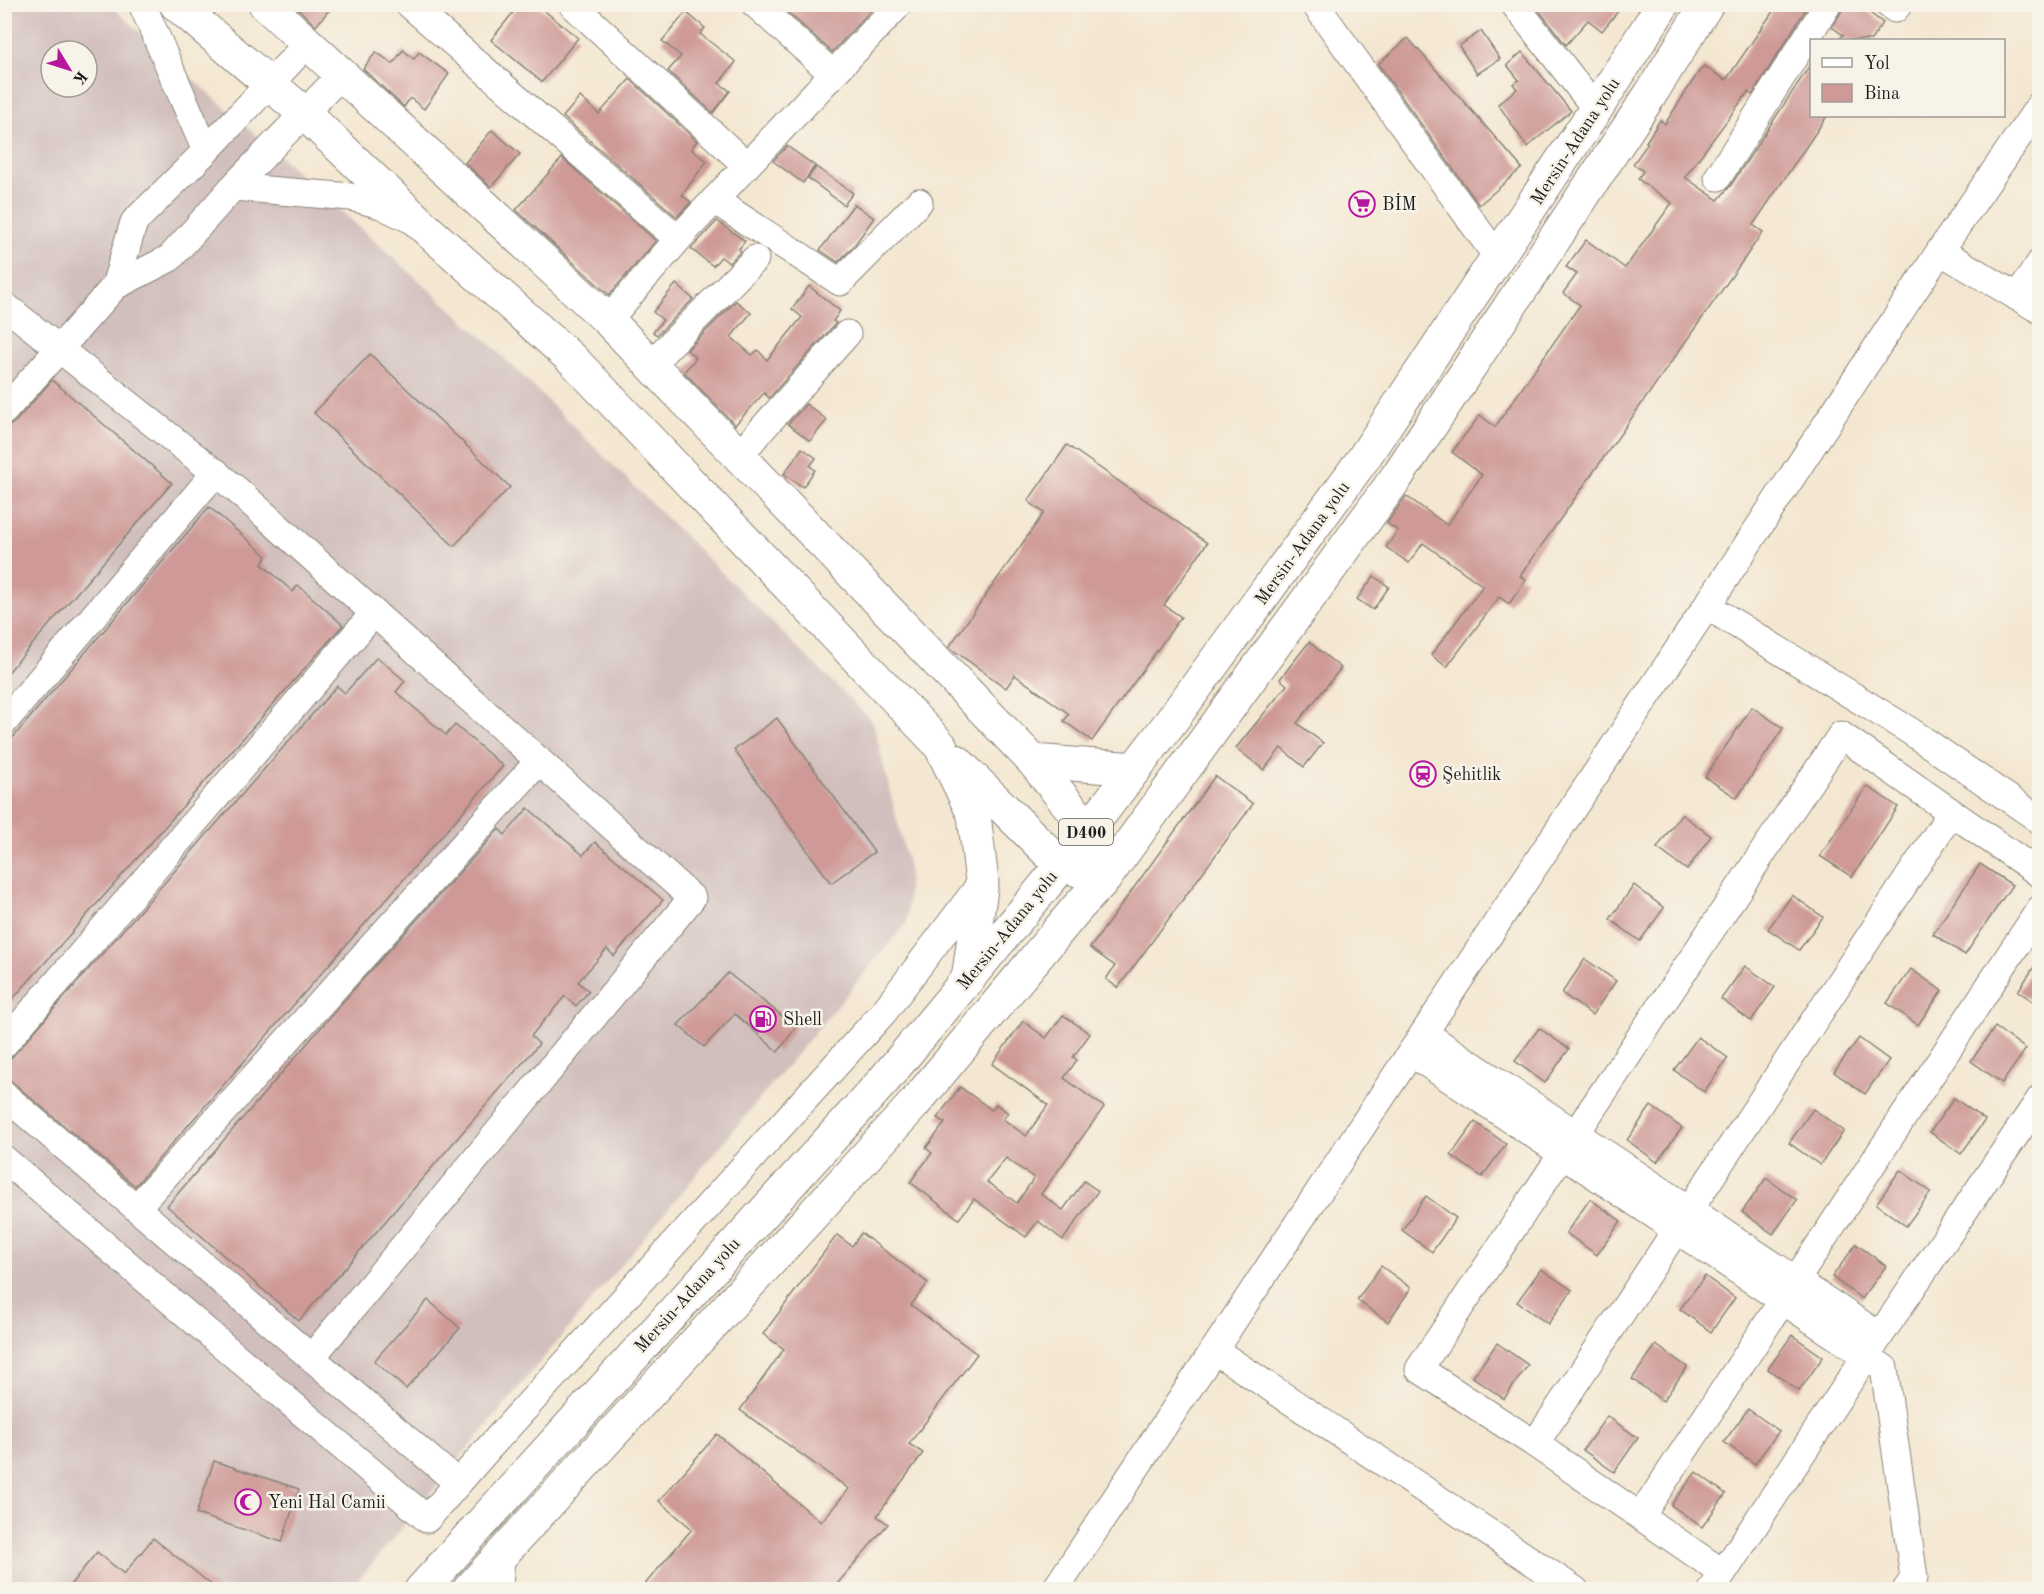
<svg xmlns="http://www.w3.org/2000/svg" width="2044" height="1594" font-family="'Old Standard TT',serif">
  <rect width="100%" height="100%" fill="#f7f3e8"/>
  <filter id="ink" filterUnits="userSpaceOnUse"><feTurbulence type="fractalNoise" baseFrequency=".0167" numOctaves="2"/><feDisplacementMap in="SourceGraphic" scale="12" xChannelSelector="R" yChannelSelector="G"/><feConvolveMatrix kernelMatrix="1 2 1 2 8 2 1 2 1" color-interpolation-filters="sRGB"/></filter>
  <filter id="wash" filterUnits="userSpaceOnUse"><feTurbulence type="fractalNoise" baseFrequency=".008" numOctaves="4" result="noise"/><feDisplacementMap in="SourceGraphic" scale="24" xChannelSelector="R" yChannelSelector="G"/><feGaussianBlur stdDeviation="1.35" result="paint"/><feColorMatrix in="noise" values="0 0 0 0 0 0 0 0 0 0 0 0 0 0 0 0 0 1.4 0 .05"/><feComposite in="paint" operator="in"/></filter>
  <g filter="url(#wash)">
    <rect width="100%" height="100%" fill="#f4e7d1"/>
    <path fill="#d1bfbd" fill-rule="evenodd" d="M5,5H110L489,343L873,722L909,869L907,922L351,1589L5,1590ZM51,51H87V87H51Z"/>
    <g id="blocks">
      <g fill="#ce9996" fill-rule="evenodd">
        <path d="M293,4H334L316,26Z"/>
        <path d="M520,4H536L578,38L542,82L491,40Z"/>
        <path d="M785,4H877L832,52L783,8Z"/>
        <path d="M1540,4H1612L1619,10L1602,31L1588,20L1566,45L1537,8Z"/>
        <path d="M1778,4H1809L1752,95L1748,92L1685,177L1718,200L1731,185L1812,62V116H1827L1753,225L1763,232L1520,576L1526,580L1509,604L1499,597L1447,667L1431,655L1483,586L1423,543L1409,563L1386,547L1398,531L1387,523L1406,496L1447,525L1482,475L1452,452L1480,415L1495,427L1580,305L1563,293L1577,274L1566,267L1586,240L1625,268L1672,203L1638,179L1643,171L1633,164L1648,143L1646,142L1660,120L1665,124L1698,73L1704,66L1726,80Z"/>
        <path d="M1844,4H1858L1883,23L1871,40H1839L1843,35L1832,27L1841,12Z"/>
        <path d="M686,12L705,28L700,34L736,62L719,83L730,91L713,113L668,71L681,56L662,41Z"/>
        <path d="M1481,31L1500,59L1477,74L1459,46Z"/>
        <path d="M1408,38L1522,168L1479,205L1378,64Z"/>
        <path d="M403,50L414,59L419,52L449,74L424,109L410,98L404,107L363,69L376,52L393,64Z"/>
        <path d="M1522,52L1571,111L1527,147L1498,104L1517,89L1513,84L1519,80L1507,65Z"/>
        <path d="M630,79L697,141L691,149L707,161L682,195L691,202L677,217L563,117L580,97L599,114Z"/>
        <path d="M492,130L520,154L491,187L465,163Z"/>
        <path d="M787,146L815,166L803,183L773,161Z"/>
        <path d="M562,158L656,241L609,295L516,210Z"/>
        <path d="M816,167L853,193L844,205L808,178Z"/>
        <path d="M854,204L874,218L853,247L838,262L820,250Z"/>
        <path d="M717,221L745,241L739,249L741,251L729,263L721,257L713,266L691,249Z"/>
        <path d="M676,284L693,299L657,335L653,332L663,320L653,312Z"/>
        <path d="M809,286L840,311L833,321L836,323L769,398L764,393L735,425L684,372L696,358L687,350L736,301L751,313L731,337L752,355L758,350L767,360L802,317L792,309Z"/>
        <path d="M370,354L510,487L454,546L314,413Z"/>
        <path d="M52,380L172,483L4,677V430L16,421Z"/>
        <path d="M806,404L827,420L810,441L788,424Z"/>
        <path d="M1067,445L1207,543L1164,605L1181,617L1092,741L1064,721L1069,714L1015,675L1006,688L949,647L1044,513L1028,501Z"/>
        <path d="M802,448L816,458L810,466L815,470L803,487L784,474Z"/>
        <path d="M209,507L267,556L262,564L293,592L298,585L343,625L4,1009V748Z"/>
        <path d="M1374,576L1389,587L1373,610L1357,599Z"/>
        <path d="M1309,642L1341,668L1297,723L1323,743L1304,767L1281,748L1264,770L1236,748L1287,685L1280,679Z"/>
        <path d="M377,657L405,681L396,692L446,735L455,725L503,766L135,1186L4,1075V1066L337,686L345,693Z"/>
        <path d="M1752,707L1783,728L1737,798L1705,777Z"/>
        <path d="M777,718L874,852L831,883L734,750Z"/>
        <path d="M1215,776L1253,804L1118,988L1106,979L1115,966L1090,948Z"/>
        <path d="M1867,786L1898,807L1852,877L1820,856Z"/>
        <path d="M528,808L583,855L595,842L663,900L614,956L607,949L578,982L589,991L576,1006L565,996L531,1036L539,1044L299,1321L167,1206L355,988L499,829L505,835Z"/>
        <path d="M1681,814L1711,836L1687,870L1657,848Z"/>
        <path d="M1980,864L2012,885L1965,955L1933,934Z"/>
        <path d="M1634,885L1664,908L1640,941L1610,919Z"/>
        <path d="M1792,895L1823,917L1799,950L1768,929Z"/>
        <path d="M2040,958V1006L2018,991Z"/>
        <path d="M1585,959L1616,981L1592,1015L1562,993Z"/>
        <path d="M1745,966L1775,987L1751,1021L1721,999Z"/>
        <path d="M1911,969L1942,991L1918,1025L1887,1003Z"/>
        <path d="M728,973L796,1027L778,1052L735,1014L704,1047L678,1025Z"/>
        <path d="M1063,1015L1090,1034L1073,1057L1077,1060L1064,1078L1104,1107L1041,1194L1063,1210L1084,1181L1098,1191L1063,1240L1038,1221L1026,1237L974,1199L959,1219L910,1182L932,1153L926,1148L945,1123L937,1118L960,1087L992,1110L996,1104L1008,1113L1003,1119L1026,1136L1048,1105L992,1064L1023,1021L1046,1038ZM1006,1158L1034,1178L1017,1203L987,1182Z"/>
        <path d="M1995,1027L2026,1049L2002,1083L1971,1061Z"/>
        <path d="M1539,1028L1569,1049L1545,1083L1515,1061Z"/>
        <path d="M1698,1037L1728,1058L1704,1092L1674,1070Z"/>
        <path d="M1859,1038L1889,1060L1865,1094L1834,1072Z"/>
        <path d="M1954,1098L1985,1120L1961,1154L1930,1132Z"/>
        <path d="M1651,1106L1682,1128L1657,1162L1627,1140Z"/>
        <path d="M1813,1109L1844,1131L1820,1165L1789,1143Z"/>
        <path d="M1475,1122L1506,1144L1482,1177L1451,1155Z"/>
        <path d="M1900,1170L1931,1192L1906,1226L1876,1204Z"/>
        <path d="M1766,1178L1797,1200L1773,1234L1742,1212Z"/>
        <path d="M1426,1196L1456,1218L1432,1252L1402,1230Z"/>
        <path d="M1590,1199L1621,1221L1597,1255L1566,1233Z"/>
        <path d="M861,1233L928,1283L911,1305L977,1354L909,1444L923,1453L877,1516L888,1524L832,1590H640L692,1529L659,1501L717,1434L821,1522L849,1489L740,1410L784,1349L763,1334L837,1235L852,1246Z"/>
        <path d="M1856,1244L1886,1266L1862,1299L1832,1277Z"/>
        <path d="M1381,1266L1411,1288L1388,1322L1357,1300Z"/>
        <path d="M1541,1269L1572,1290L1548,1324L1517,1302Z"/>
        <path d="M1705,1276L1735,1298L1711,1332L1680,1309Z"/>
        <path d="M428,1300L460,1328L406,1389L374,1361Z"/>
        <path d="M1792,1335L1823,1357L1799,1391L1768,1369Z"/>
        <path d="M1497,1343L1528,1365L1504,1399L1473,1377Z"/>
        <path d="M1656,1345L1687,1367L1663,1401L1632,1379Z"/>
        <path d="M1748,1409L1779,1431L1755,1464L1724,1442Z"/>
        <path d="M1607,1416L1638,1438L1614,1472L1583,1450Z"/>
        <path d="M214,1461L299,1489L282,1542L196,1514Z"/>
        <path d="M1696,1472L1726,1494L1702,1527L1671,1505Z"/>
        <path d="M153,1538L218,1590H66L97,1552L124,1574Z"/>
      </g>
    </g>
  </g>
  <g filter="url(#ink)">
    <use href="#blocks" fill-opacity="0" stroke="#888276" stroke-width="1.5"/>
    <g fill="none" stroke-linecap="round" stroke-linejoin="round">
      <g stroke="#888276" stroke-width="29">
        <g id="minor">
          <path d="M142,4L206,151"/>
          <path d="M409,4L678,239"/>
          <path d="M572,4L746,165"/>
          <path d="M755,4L833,74"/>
          <path d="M1315,4L1498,258"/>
          <path d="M1514,4L1596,109"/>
          <path d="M1888,4L1895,9L1899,4"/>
          <path d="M1718,177L1828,4"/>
          <path d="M233,187L351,197L381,205L410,219"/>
          <path d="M714,200L840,282L919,202"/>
          <path d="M1940,251L2040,310"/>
          <path d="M115,286L134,222L206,151L308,43"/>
          <path d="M2017,297L2040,263"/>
          <path d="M4,305L237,490L692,898L311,1358"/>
          <path d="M608,320L688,228L899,4"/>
          <path d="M651,364L755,259"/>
          <path d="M4,411L115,286L170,258L233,187L342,74"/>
          <path d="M739,455L847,334"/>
          <path d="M1707,606L1910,731L2040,820"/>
          <path d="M4,722L216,472"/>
          <path d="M1424,1033L1880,1336"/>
          <path d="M4,1044L374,613"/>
          <path d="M1411,1053L1884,1368L1914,1578L1906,1590"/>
          <path d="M4,1095L458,1483"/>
          <path d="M4,1159L427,1519L487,1450L883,1013L982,882"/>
          <path d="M137,1207L539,761"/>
          <path d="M1214,1350L1575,1590"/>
          <path d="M1535,1444L1951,813"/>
          <path d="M1641,1516L2040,909"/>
          <path d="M1723,1573L1535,1444L1419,1369L1841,735L2040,874"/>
          <path d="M499,1590L501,1556"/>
          <path d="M1055,1590L1730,571L1940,251L2040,105"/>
          <path d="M1712,1590L1866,1356L2040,1099"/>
        </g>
      </g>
      <g stroke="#888276" stroke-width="35">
        <g id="major">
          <path d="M176,4L305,114L423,226L574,361L940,745L974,815L982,882L968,979"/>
          <path d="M265,4L608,320L1033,761L1135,769"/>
          <path d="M956,761L1061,865L1105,878"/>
          <path d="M1033,761L1088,829L1105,878"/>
        </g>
      </g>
      <g stroke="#888276" stroke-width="35">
        <g id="highway">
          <path d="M421,1590L884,1080L1053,876L1172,720L1363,459L1596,109L1663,4"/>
          <path d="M469,1590L914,1104L1078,907L1105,878L1396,478L1650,95L1707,4"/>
        </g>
      </g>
      <use href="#minor" stroke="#fff" stroke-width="27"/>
      <use href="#major" stroke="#fff" stroke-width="33"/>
      <use href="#highway" stroke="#fff" stroke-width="33"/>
    </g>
  </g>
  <defs>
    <g id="supermarket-ring" transform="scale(1.35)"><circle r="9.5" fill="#f7f3e8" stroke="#b5179e" stroke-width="1.5"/><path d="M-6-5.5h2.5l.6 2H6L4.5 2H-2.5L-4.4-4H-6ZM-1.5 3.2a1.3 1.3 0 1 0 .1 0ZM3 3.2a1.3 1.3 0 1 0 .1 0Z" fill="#b5179e"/></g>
    <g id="station-ring" transform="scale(1.35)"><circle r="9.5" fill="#f7f3e8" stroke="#b5179e" stroke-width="1.5"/><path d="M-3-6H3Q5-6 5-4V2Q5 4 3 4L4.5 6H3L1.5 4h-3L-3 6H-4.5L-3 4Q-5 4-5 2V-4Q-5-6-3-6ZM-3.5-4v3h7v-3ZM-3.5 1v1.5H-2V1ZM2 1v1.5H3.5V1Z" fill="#b5179e"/></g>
    <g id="fuel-ring" transform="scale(1.35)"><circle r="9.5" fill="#f7f3e8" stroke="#b5179e" stroke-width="1.5"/><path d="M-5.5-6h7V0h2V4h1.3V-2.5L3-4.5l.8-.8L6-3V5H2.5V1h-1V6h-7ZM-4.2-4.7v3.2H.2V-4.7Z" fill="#b5179e"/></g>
    <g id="mosque-ring" transform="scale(1.35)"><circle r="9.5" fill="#f7f3e8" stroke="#b5179e" stroke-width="1.5"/><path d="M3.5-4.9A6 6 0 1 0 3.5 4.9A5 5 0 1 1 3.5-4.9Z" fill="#b5179e"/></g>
  </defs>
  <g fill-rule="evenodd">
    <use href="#supermarket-ring" x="1362" y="204"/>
    <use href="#station-ring" x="1423" y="774"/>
    <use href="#fuel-ring" x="763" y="1019"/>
    <use href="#mosque-ring" x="248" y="1502"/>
  </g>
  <g text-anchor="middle" stroke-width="5" stroke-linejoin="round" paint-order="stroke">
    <rect fill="#f7f3e8" stroke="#5e5c59" stroke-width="1.5" x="1059" y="819" width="54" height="26" rx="4.5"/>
    <g font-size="16" font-weight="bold" fill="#1c1c1c">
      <text x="1086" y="838">D400</text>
    </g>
    <g font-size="18" fill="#1c1c1c" stroke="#f7f3e8">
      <text transform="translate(1575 141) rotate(-57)" y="6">Mersin-Adana yolu</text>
      <text transform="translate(1302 543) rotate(-54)" y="6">Mersin-Adana yolu</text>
      <text transform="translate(1007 930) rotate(-51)" y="6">Mersin-Adana yolu</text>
      <text transform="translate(687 1295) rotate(-48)" y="6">Mersin-Adana yolu</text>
    </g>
    <g font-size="18" fill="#1c1c1c" stroke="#f7f3e8" text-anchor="start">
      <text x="1382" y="210">BİM</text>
      <text x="1442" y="780">Şehitlik</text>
      <text x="783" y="1025">Shell</text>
      <text x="268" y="1508">Yeni Hal Camii</text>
    </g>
  </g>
  <rect width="2044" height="1594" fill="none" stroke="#f7f3e8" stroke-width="24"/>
  <rect x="1810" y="39" width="195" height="78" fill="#f7f3e8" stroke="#9f9d96" stroke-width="1.5"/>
  <rect x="1822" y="58" width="30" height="9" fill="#ffffff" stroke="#9f9d96" stroke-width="1.5"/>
  <text x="1864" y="69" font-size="18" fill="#1c1c1c">Yol</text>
  <rect x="1822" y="84" width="30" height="18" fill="#ce9996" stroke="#9f9d96" stroke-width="1.5"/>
  <text x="1864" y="99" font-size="18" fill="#1c1c1c">Bina</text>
  <g transform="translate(69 69) rotate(128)"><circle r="28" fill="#f7f3e8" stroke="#9f9d96" stroke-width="1.5"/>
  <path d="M0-4.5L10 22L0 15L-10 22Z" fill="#b5179e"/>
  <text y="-9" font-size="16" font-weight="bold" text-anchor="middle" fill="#1c1c1c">K</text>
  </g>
</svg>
